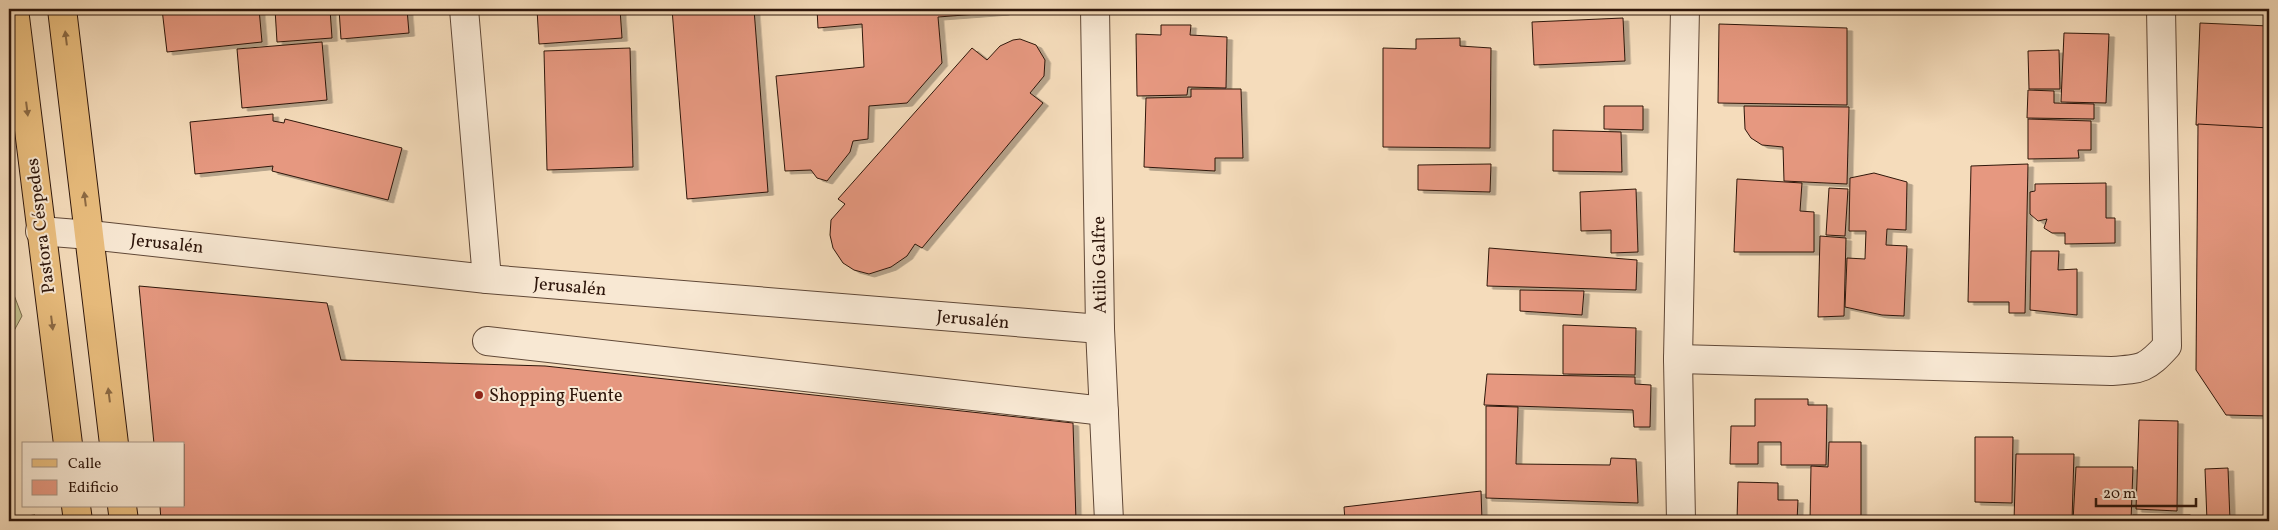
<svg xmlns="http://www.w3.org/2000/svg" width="2278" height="530" font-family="Vollkorn,serif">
  <defs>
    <filter id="shadow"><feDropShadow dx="5.5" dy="3" stdDeviation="0" flood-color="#0004"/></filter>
  </defs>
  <rect width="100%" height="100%" fill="#f5dcbb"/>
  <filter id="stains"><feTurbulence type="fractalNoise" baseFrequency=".004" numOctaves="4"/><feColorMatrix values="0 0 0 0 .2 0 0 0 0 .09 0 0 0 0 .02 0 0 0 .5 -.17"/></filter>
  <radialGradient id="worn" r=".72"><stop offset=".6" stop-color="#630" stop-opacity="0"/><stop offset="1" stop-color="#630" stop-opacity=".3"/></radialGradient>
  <path fill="#c2be8b" stroke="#786a4b" d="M14,295L22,316L9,340V297Z"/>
  <g fill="#e69880" stroke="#2e160b" filter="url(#shadow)">
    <path d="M162,9H259L262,42L167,52Z"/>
    <path d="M275,9H330L332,38L277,42Z"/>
    <path d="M339,9H407L409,33L341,39Z"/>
    <path d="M537,9H620L622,38L539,44Z"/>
    <path d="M672,9H754L768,192L687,199Z"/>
    <path d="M817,9H1003L1004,12L938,17L942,63L907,103L869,106L868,139L853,141L850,152L827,181L817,178L811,170L785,171L776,76L864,67L862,24L818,28Z"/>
    <path d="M1623,18L1625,61L1534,65L1532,22Z"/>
    <path d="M2200,23L2269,26V128L2196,125Z"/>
    <path d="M1719,24L1847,28V105L1718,103Z"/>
    <path d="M1161,25H1191L1190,35L1227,37L1226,88L1188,87L1187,95L1137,96L1136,34L1161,35Z"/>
    <path d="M2064,33L2109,34L2106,103L2061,102Z"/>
    <path d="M1460,38V46L1491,48L1490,148L1383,147V48L1416,49V39Z"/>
    <path d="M1020,39L1036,45L1045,60L1044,76L1030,93L1043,103L922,248L915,244L907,256L891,267L869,274L854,270L843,263L833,248L830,235L831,220L845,204L838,199L972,48L987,60L1000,46L1013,40Z"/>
    <path d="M322,42L327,100L242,108L237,49Z"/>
    <path d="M630,48L633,167L547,170L544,51Z"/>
    <path d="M2059,50L2060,89H2029L2028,51Z"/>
    <path d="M1191,89H1241L1243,158H1215V171L1144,167L1146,98L1191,97Z"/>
    <path d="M2028,90L2054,91V103L2094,104V119L2027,118Z"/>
    <path d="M1604,106H1643V130L1604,129Z"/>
    <path d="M1744,106L1849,107L1847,184L1784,181L1783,147L1762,145L1751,138L1745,129Z"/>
    <path d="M273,114V121L284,123L285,119L402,148L388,200L272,171L273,166L195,174L190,122Z"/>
    <path d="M2028,119L2091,121V150H2078L2079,158L2028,159Z"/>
    <path d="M2198,124L2269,128V416L2226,415L2196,370Z"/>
    <path d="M1553,130L1621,132L1622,172L1553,171Z"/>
    <path d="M1491,164L1490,192L1418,190V165Z"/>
    <path d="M2028,164L2025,313H2009V302H1968L1971,166Z"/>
    <path d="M1874,173L1907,182L1906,230L1887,229L1886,245L1907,246L1904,316L1882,315L1845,307L1847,258L1865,259L1866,231H1849L1850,178Z"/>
    <path d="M1737,179L1802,183L1800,211L1814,212V252H1734Z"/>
    <path d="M2106,183V218H2115V243L2065,244V233H2052L2044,228L2047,219L2038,221L2030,214V192L2035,191V184Z"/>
    <path d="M1829,188L1848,189L1845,236L1826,235Z"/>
    <path d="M1636,189L1638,252L1611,253V230L1581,231L1580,192Z"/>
    <path d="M1820,236L1846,238L1844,316L1818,317Z"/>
    <path d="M1489,248L1637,260L1636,290L1487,286Z"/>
    <path d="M2031,251H2059L2058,270L2077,269V315L2030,310Z"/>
    <path d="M139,286L327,303L341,360L545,366L1073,423L1076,521H161L160,506H184V444H154Z"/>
    <path d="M1520,290L1584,291L1582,315L1520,311Z"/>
    <path d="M1563,325L1636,328L1635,375L1563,374Z"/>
    <path d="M1487,374L1635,377V384L1651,385L1650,427H1634L1633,410L1484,405Z"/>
    <path d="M1755,399H1808V405H1827L1826,465H1781V442H1758V464H1730L1731,426H1755Z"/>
    <path d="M1486,406L1518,407L1516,464L1610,465L1611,458L1636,459L1638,503L1486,498Z"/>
    <path d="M2139,420L2178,421L2177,511L2136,509Z"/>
    <path d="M1975,437H2013L2012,503L1975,502Z"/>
    <path d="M1829,442H1861V518L1893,519V521H1810L1811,466L1828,467Z"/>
    <path d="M2016,454H2074L2072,521H2014Z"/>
    <path d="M2076,467H2133L2131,521H2073Z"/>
    <path d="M2228,468L2230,521H2207L2205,469Z"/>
    <path d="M1738,482L1778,483V500H1798L1797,521H1737Z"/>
    <path d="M1481,491L1482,521H1345L1344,507Z"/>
    <path d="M35,515V521H9V518Z"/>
    <rect x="2133" y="515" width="57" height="6"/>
  </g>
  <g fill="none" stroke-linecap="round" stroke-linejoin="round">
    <g stroke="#604837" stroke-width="30">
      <g id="minor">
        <path d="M464,9L487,279"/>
        <path d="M1095,9L1100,329L1109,521"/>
        <path d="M40,231L90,235L487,279L1100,329"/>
        <path d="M487,341L1104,411"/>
        <path d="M1678,359L2111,371C2142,369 2146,369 2167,346L2161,9"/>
        <path d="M1681,521L1678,359L1685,9"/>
      </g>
    </g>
    <g stroke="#2e160b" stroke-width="30">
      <g id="major">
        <path d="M14,9L68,444"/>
        <path d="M62,9L114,444"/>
        <path d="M76,506L78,521"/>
        <path d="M122,506L124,521"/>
      </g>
    </g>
    <use href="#minor" stroke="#f8e8d3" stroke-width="28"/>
    <use href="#major" stroke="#eabe7e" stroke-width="28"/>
  </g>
  <defs><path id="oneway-solid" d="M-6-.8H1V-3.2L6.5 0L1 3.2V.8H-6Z" transform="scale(1.25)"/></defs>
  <g fill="#8c6a44">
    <use href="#oneway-solid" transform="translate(66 38) rotate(-97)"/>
    <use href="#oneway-solid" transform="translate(27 109) rotate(83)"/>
    <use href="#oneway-solid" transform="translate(85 199) rotate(-97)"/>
    <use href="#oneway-solid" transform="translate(52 323) rotate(83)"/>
    <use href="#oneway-solid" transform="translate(109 395) rotate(-97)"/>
  </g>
  <circle fill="#8f2418" stroke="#f8e8d3" stroke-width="2" cx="479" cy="395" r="5"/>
  <g text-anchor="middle" stroke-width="4" stroke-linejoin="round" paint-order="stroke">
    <g font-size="18" fill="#2e160b" stroke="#f8e8d3">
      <text transform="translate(40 226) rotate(-97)" y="6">Pastora Céspedes</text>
      <text transform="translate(167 243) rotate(6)" y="6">Jerusalén</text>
      <text transform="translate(1099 265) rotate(-91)" y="6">Atilio Galfre</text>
      <text transform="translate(570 286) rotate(5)" y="6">Jerusalén</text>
      <text transform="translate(973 319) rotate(5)" y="6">Jerusalén</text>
    </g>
    <g font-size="18" fill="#2e160b" stroke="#f8e8d3" text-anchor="start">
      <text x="489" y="401">Shopping Fuente</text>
    </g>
  </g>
  <rect width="2278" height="530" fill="none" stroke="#f5dcbb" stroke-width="30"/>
  <rect x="10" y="10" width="2258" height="510" fill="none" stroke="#2e160b" stroke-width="2.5"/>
  <rect x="15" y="15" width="2248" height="500" fill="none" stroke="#2e160b"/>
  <rect x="22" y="442" width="162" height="65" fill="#f8e8d3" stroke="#a79483"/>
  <rect x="32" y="459" width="25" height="8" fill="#eabe7e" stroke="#a79483"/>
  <text x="68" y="468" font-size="15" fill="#2e160b">Calle</text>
  <rect x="32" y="480" width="25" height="15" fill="#e69880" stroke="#a79483"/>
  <text x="68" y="492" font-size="15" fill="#2e160b">Edificio</text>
  <path d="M2096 498v8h100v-8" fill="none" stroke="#2e160b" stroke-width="2.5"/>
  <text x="2103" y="498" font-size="15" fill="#2e160b" stroke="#f8e8d3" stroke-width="4" paint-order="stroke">20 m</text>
  <rect width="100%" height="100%" filter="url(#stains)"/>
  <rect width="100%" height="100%" fill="url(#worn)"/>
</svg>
